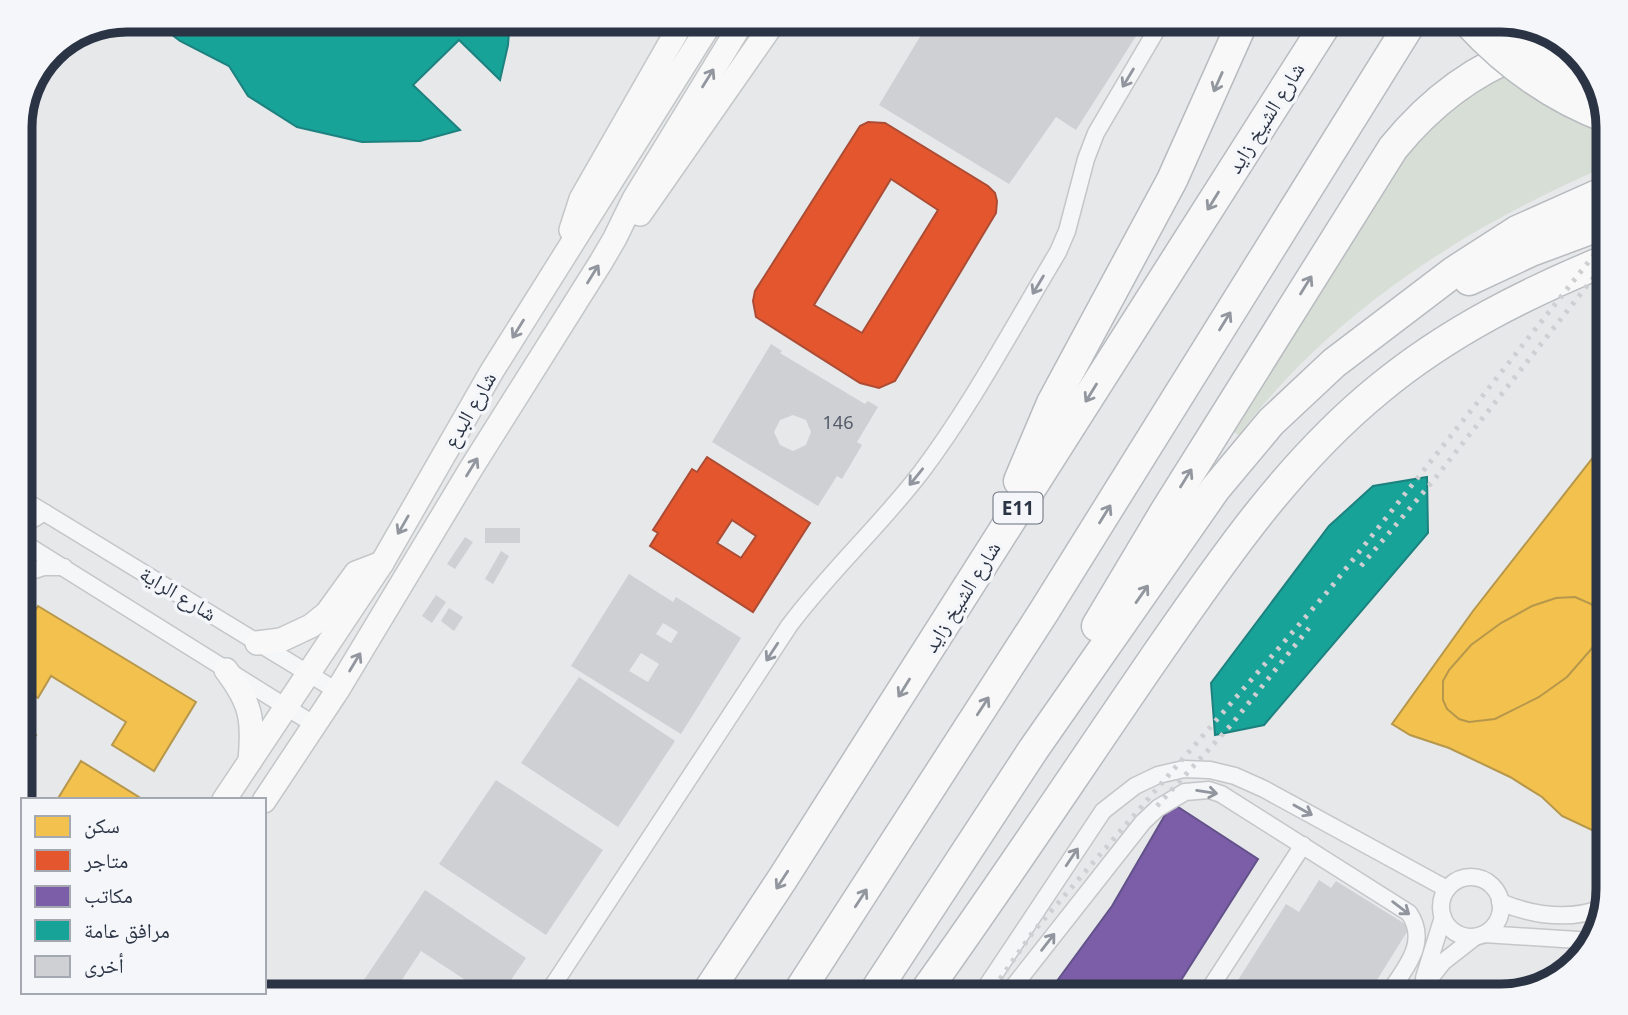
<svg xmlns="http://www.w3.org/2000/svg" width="1628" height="1015" font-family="'Noto Sans','Noto Naskh Arabic',sans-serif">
  <rect width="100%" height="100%" fill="#e6e8ea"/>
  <path fill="#d6ded6" d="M1564,41L1595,73L1609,120V165C1469,225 1331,312 1239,435L1232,431L1373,204L1410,150L1464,93Z"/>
  <g fill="#f2c14e" stroke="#b6974b" stroke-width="2">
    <path d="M1609,437V831H1594L1562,816L1542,797L1510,777L1449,748L1410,735L1392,724L1473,611Z"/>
    <path d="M1575,597L1591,604L1595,609L1600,623L1599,632L1594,646L1567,677L1539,697L1495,719L1469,722L1459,719L1447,709L1443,700V681L1449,670L1471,645L1501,623L1532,606L1556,598Z"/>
    <path d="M38,606L196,702L154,771L112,745L126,722L51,676L38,698L19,687V636Z"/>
    <path d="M19,725L36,735L19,762Z"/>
    <path d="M81,761L142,799L141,800H57Z"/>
    <path d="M23,855V906L19,895V860Z"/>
  </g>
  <g fill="#e4572e" stroke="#ac4c35" stroke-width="2" fill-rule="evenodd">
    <path d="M868,122L885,123L988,186L995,193L997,201L996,213L895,381L879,388L860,383L756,317L753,301L755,291L860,126ZM891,179L938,210L862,333L814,305Z"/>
    <path d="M707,457L810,523L753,612L650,546L658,533L653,530L692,469L697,472ZM732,520L756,536L741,558L717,543Z"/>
    <path d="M1327,896L1393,935L1353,996H1254L1289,943Z"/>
  </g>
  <path fill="#7b5ea7" stroke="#63518a" stroke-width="2" d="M1172,803L1258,859L1171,996H1046L1112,906Z"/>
  <g fill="#17a398" stroke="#1d827f" stroke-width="2">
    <path d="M151,19H510L508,45L500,80L459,40L413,85L460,130L420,141L362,142L297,127L248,96L229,66L180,41Z"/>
    <path d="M1427,477L1428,533L1264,725L1215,735L1211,683L1329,526L1373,486Z"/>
  </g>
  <g fill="#ced0d3" fill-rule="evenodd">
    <path d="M907,19H1147L1076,130L1056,117L1009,184L879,105L924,30Z"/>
    <path d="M771,344L782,351L780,353L865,404L868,401L878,407L857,442L862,445L842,479L837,476L818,506L712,442ZM793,415L806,420L811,432L806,445L793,451L780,445L774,432L780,420Z"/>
    <rect x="485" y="528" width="35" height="15"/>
    <path d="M465,537L473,542L455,569L447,564Z"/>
    <path d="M501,551L509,556L493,584L485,579Z"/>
    <path d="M629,574L673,602L676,597L741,638L681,734L571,666ZM663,623L678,632L671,643L656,634ZM641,653L659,664L648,682L629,671Z"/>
    <path d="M436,595L446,602L432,623L422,616Z"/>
    <path d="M449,608L463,617L454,631L441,621Z"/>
    <path d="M579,677L675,741L618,827L521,763Z"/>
    <path d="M496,780L603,850L546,935L439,864Z"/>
    <path d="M1319,880L1331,888L1336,881L1410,927L1367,996H1228L1286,904L1299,912Z"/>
    <path d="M425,890L526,958L500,996H465L473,985L421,951L391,996H353Z"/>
  </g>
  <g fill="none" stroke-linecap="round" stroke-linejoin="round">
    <g stroke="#c4c6c8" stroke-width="19">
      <g id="minor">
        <path d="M19,497L337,691"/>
        <path d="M19,524L35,518L44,512"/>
        <path d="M19,540L315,725"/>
        <path d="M19,575L44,567H64"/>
        <circle cx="1471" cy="907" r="30"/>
        <path d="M1500,902C1534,916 1568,921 1603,908"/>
        <path d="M1484,934L1593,941"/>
        <path d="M1424,978L1443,917"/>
        <path d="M252,992L256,996"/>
        <path d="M546,996L789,626C830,571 881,525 922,471C973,403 1014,325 1058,252L1067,231L1086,159L1096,133L1163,19"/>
        <path d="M980,996L1103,811L1135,786L1158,775L1184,769L1210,770L1235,776L1264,789L1447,889"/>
        <path d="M1006,996L1143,822L1158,808L1185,792L1209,790L1221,794L1409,913C1430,944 1403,970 1387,996"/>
        <path d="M1205,996L1303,845"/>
        <path d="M1416,996L1443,962L1475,937"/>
      </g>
    </g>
    <g stroke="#c4c6c8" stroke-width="26">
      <g id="secondary">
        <path d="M640,214L776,19"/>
        <path d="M571,230L581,199L684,19"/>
        <path d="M257,643L281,640L311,626L327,613L356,573L382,563"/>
        <path d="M226,670C251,703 254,719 250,761"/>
        <path d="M224,800L382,563L492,371L713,19"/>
        <path d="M264,801L337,691L472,467L601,262L615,238L634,199L744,19"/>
        <path d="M132,996L135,992"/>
      </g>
    </g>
    <g stroke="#b8bbbf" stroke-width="33">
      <g id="motorway">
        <path d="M1469,280L1531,251L1609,222"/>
        <path d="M1019,481L1052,403L1172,180L1244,19"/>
        <path d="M1097,626L1165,512L1393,148C1437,94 1494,54 1564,40"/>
        <path d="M705,996L783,878L1329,19"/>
        <path d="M796,996L1043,613L1413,19"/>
        <path d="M872,996L1033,750L1215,489L1271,422L1334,363L1455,271L1517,231L1609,190"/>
        <path d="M922,996C1001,886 1076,772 1153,660C1220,563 1287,464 1379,389C1448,332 1526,293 1609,259"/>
      </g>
    </g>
    <use href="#minor" stroke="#f5f6f7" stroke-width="16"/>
    <use href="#secondary" stroke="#f8f8f8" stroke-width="23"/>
    <use href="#motorway" stroke="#f8f8f8" stroke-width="30"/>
    <g stroke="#cecfd2" stroke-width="5" stroke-dasharray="3.5 7" stroke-linecap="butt">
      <path d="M1361,566L1433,481L1609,258"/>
      <path d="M1157,806L1231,725L1309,628"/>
      <path d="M988,996L1033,932L1329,590L1609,236"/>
    </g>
    <g stroke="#b8bbbf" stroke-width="33" stroke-linecap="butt">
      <g id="motorway-bridge">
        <path d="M1469,23C1508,65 1554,98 1608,118"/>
        <path d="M1513,45L1557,69L1597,82"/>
      </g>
    </g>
    <use href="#motorway-bridge" stroke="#f8f8f8" stroke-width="30"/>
  </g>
  <defs><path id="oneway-shaft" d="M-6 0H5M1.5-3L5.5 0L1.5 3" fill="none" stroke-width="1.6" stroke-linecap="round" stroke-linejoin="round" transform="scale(1.75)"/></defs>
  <g stroke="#92969e">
    <use href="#oneway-shaft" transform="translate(708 78) rotate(-58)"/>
    <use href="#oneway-shaft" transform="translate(1218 82) rotate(114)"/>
    <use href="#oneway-shaft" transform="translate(1213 201) rotate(122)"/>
    <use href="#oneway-shaft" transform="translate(593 274) rotate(-58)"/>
    <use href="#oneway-shaft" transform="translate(1306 285) rotate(-58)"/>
    <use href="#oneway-shaft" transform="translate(1225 321) rotate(-58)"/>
    <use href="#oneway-shaft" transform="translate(518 329) rotate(122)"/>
    <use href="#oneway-shaft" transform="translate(1091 393) rotate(122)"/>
    <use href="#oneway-shaft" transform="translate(472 467) rotate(-58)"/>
    <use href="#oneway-shaft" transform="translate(1186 478) rotate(-58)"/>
    <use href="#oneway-shaft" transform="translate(1105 514) rotate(-58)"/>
    <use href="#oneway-shaft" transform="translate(403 525) rotate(120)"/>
    <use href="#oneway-shaft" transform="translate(1142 594) rotate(-55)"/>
    <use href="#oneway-shaft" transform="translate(355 662) rotate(-59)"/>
    <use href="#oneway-shaft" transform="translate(904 688) rotate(122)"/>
    <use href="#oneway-shaft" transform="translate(983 706) rotate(-57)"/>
    <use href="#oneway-shaft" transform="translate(782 880) rotate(123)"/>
    <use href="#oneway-shaft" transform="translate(861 898) rotate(-57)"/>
  </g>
  <g stroke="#90959e">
    <use href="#oneway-shaft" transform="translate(1128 78) rotate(121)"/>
    <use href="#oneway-shaft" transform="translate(1038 285) rotate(121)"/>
    <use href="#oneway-shaft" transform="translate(916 477) rotate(129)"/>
    <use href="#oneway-shaft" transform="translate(772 652) rotate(123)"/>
    <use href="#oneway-shaft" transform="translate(1207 792) rotate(9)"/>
    <use href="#oneway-shaft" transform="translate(1303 810) rotate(29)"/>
    <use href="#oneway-shaft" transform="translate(1072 857) rotate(-56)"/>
    <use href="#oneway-shaft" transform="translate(1401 908) rotate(37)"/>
    <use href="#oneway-shaft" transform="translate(1048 942) rotate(-52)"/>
  </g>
  <g text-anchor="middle" stroke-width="7" stroke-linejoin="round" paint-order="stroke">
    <g font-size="18" fill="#545c69">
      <text x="838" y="429">146</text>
    </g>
    <rect fill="#f4f6f9" stroke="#676e7b" stroke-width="2" x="993.5" y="492.5" width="49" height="31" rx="5"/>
    <g font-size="19" font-weight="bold" fill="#2b3445">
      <text x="1018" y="515">E11</text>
    </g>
    <g font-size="21" fill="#2b3445" stroke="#f4f6f9">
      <text transform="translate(1266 118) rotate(-58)" y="7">شارع الشيخ زايد</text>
      <text transform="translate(470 410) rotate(-60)" y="7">شارع البدع</text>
      <text transform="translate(178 594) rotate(31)" y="7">شارع الراية</text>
      <text transform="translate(962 597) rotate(-58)" y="7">شارع الشيخ زايد</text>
    </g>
  </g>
  <path d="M0 0H1628V1015H0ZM127 32H1501A95 95 0 0 1 1596 127V889A95 95 0 0 1 1501 984H127A95 95 0 0 1 32 889V127A95 95 0 0 1 127 32Z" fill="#f4f6f9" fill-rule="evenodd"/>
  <path fill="none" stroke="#2b3445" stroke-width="9" d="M127 32H1501A95 95 0 0 1 1596 127V889A95 95 0 0 1 1501 984H127A95 95 0 0 1 32 889V127A95 95 0 0 1 127 32Z"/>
  <rect x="21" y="798" width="245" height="196" fill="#f4f6f9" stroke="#a4a8b1" stroke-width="2"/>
  <rect x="35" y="816" width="35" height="21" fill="#f2c14e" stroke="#a4a8b1" stroke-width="2"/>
  <text x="84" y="833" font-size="21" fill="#2b3445">سكن</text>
  <rect x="35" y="850" width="35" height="21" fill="#e4572e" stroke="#a4a8b1" stroke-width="2"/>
  <text x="84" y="868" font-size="21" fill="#2b3445">متاجر</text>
  <rect x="35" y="886" width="35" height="21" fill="#7b5ea7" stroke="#a4a8b1" stroke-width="2"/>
  <text x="84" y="903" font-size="21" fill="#2b3445">مكاتب</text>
  <rect x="35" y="920" width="35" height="21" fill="#17a398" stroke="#a4a8b1" stroke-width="2"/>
  <text x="84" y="938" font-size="21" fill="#2b3445">مرافق عامة</text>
  <rect x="35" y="956" width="35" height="21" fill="#ced0d3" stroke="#a4a8b1" stroke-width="2"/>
  <text x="84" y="973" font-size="21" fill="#2b3445">أخرى</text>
</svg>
